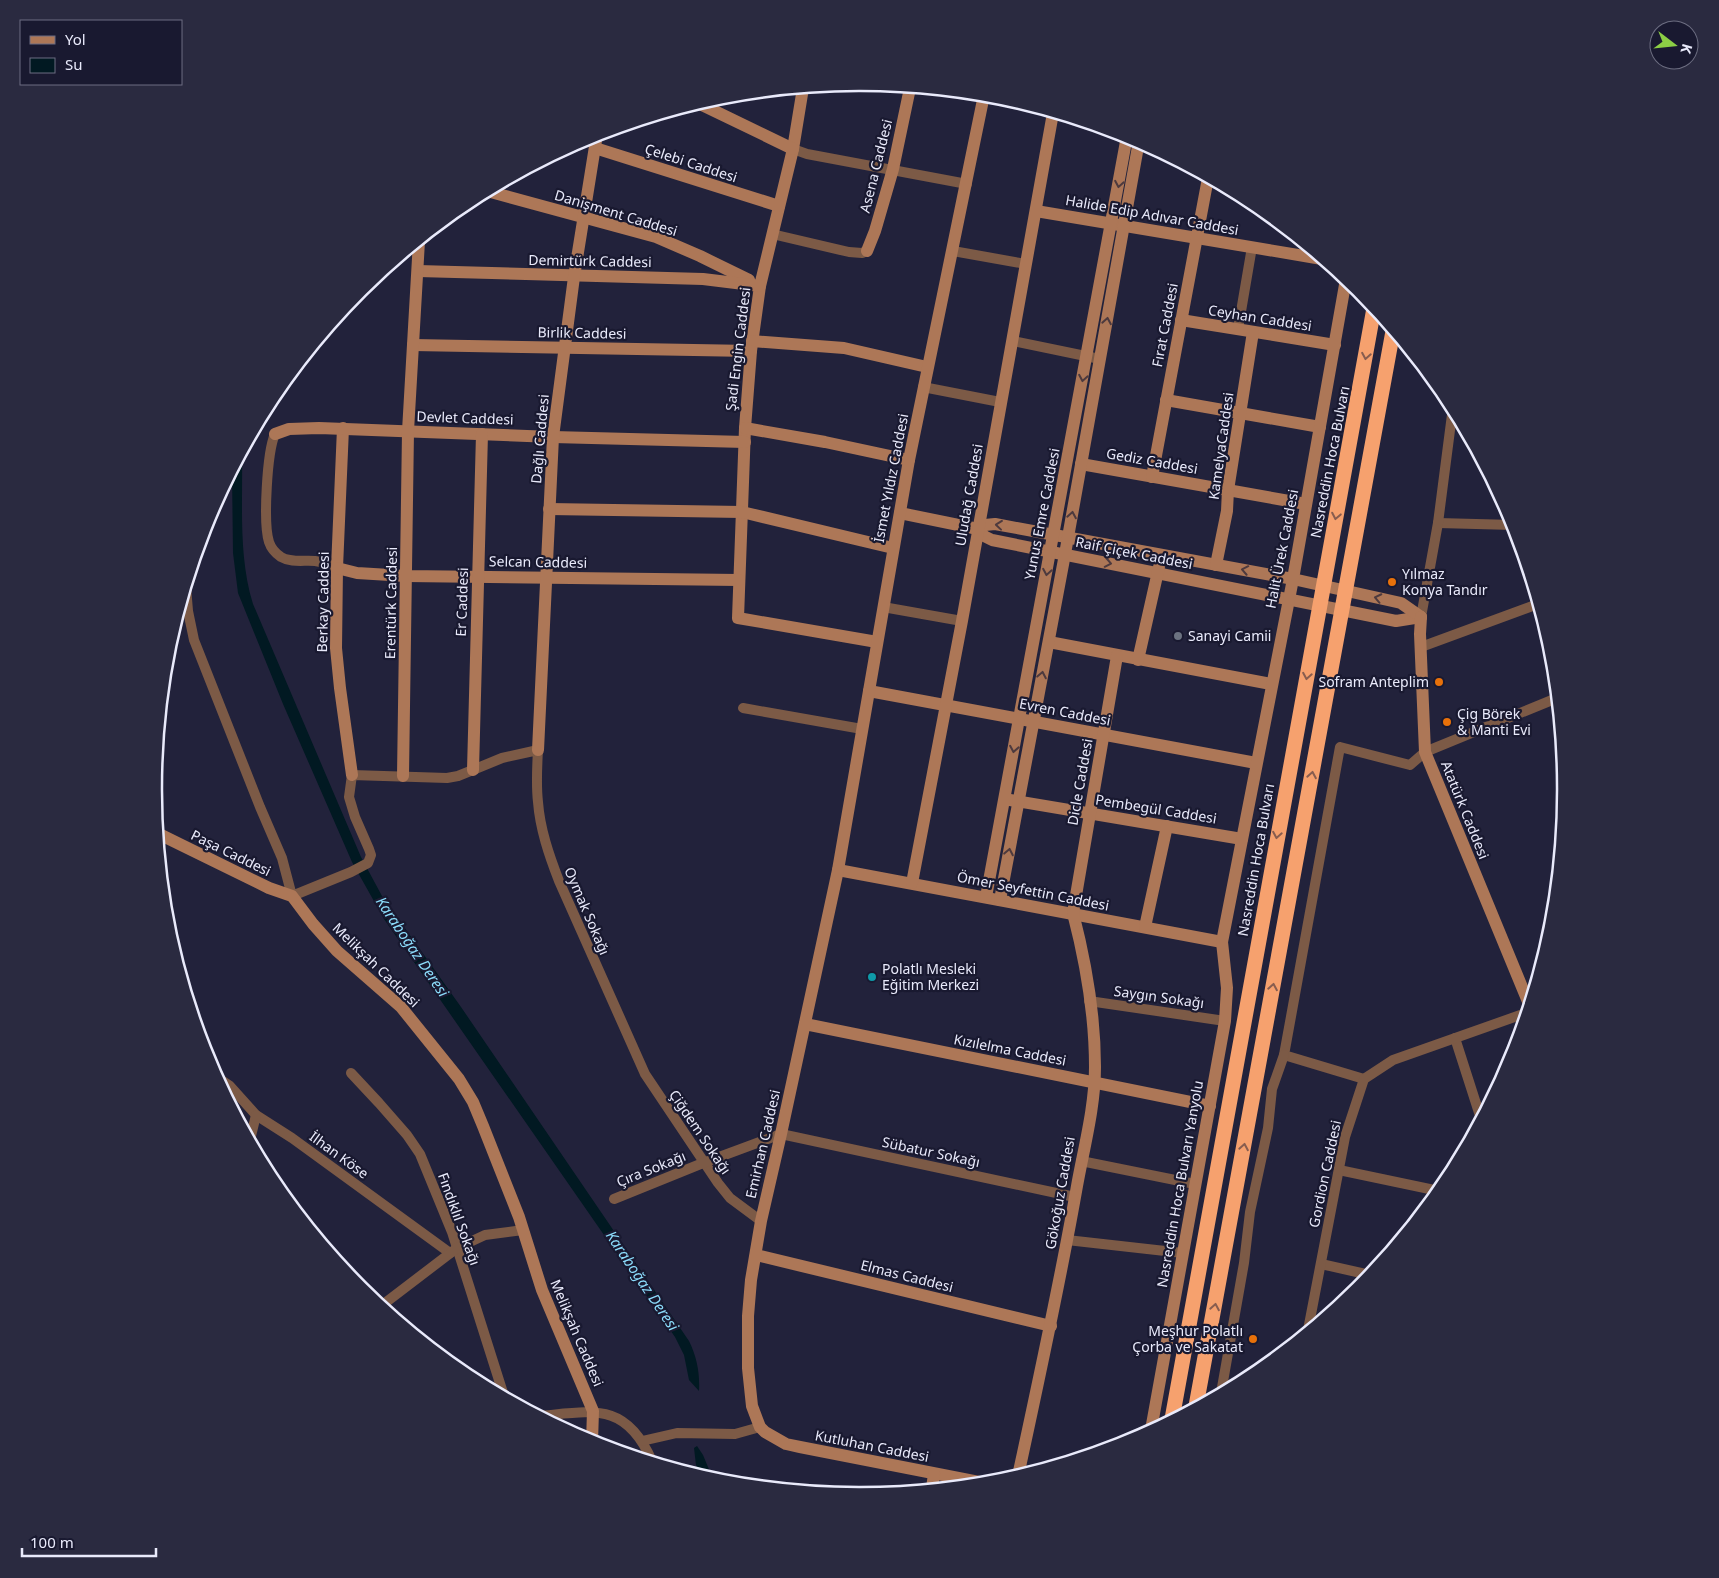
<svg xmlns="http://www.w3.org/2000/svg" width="1719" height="1578" font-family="'Noto Sans',sans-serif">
  <rect width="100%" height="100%" fill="#22223b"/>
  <g fill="#011922">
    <path d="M242,452C243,502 238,556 253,604L361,857L382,896L461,1007L689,1341C697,1357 700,1374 699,1391L689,1380L684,1355L675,1337L384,919L352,862L283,704L238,593L233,553L232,472Z"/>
    <path d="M697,1446L703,1455L713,1479L700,1475L696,1465L694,1448Z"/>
  </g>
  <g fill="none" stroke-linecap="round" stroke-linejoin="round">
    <g stroke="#7c5a46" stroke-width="10">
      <path d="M793,149L807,154L967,184"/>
      <path d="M772,234L849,252L862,253L867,251"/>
      <path d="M953,251L1026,264"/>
      <path d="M1238,329L1252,247"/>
      <path d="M1013,341L1100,359"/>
      <path d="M923,387L1000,402"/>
      <path d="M275,434C267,452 263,523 269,542C271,548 275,553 281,557C291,563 304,560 315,561C323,562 330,565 337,568"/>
      <path d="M1438,523L1514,525"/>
      <path d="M186,587L188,611L194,640L260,807L282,858L292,896L351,872L368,863L371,855L369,849L355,817L349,797L352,775L447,778L458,776L502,758L538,750C537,767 536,785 538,802C540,829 549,855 559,881L645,1074L718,1183L730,1198L761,1221"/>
      <path d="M883,607L962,621"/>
      <path d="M1421,617L1438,523L1453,407"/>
      <path d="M1421,647L1538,604"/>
      <path d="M743,708L862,729"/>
      <path d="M1089,1001L1225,1021"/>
      <path d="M1455,1038L1481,1119"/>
      <path d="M351,1073L379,1103L407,1135L420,1154L452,1232L504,1396"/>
      <path d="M215,1076L230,1086L256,1115L292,1138L450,1253"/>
      <path d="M1364,1079L1284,1055L1340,747L1410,765L1425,752L1557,698"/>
      <path d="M250,1140L256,1115"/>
      <path d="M1081,1161L1195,1184"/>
      <path d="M1339,1170L1439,1191"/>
      <path d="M614,1199L703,1163L781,1134L1075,1197"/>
      <path d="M1067,1240L1183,1253"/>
      <path d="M1321,1264L1370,1275"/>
      <path d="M381,1306L457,1248L485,1235L523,1230"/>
      <path d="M1308,1330L1345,1137L1364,1079L1393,1060L1526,1013"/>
      <path d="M1221,1393L1244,1263L1250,1212L1268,1128L1272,1089L1284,1055"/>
      <path d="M540,1416C594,1411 626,1402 652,1461"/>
      <path d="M642,1441L677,1433L735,1434L760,1427"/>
    </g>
    <g stroke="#ad7757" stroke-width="12">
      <path d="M803,88L793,149L760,286L751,351L745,428L738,618L877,642"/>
      <path d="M698,103L793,149"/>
      <path d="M595,148L779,206"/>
      <path d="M487,191L656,237L700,256L749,280"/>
      <path d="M1036,211L1322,259"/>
      <path d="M867,251L875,231L893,169L910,88"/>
      <path d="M418,271L703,279L760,286"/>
      <path d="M1181,320L1335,345"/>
      <path d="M752,341L844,348L927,367"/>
      <path d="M413,345L751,351"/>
      <path d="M1166,400L1320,427"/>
      <path d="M343,428L337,568L336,648L340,688L352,775"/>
      <path d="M745,428L825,442L909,460"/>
      <path d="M275,434L289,429L319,428L553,437L745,442"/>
      <path d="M1081,464L1306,504"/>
      <path d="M1152,477L1208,178"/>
      <path d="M549,509L742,512L893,548"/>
      <path d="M900,513L978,529L984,536L992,540L1396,621L1421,617"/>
      <path d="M978,529L985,525L995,524L1293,579L1401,603L1421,617"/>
      <path d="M1216,565L1227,511L1228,490L1253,332"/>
      <path d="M337,568L357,573L406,576L739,580"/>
      <path d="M1421,617L1420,634L1425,752L1529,1004"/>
      <path d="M1049,642L1271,684"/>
      <path d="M1138,660L1159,567"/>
      <path d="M869,691L1256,763"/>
      <path d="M538,750L553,437L574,277L597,134"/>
      <path d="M473,770L482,434"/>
      <path d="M403,776L408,431L419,241"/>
      <path d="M1010,800L1242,839"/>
      <path d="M157,833L269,888L292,896L313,924L337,951L401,1007L459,1079L473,1102L483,1126L519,1217L542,1290L593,1411L592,1442"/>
      <path d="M838,870L1222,942"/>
      <path d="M912,883L962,621L1053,113"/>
      <path d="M986,897L1127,136"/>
      <path d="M1000,900L1065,554L1139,141"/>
      <path d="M1145,927L1167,826"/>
      <path d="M805,1024L1210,1106"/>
      <path d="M756,1255L1051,1326"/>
      <path d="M1151,1430L1225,1021L1227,988L1222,942L1293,579L1346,279"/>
      <path d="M1018,1476C1039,1379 1060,1283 1077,1186C1084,1147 1095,1107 1095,1067C1095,1015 1086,963 1073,913L1117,656"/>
      <path d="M984,1483L800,1447L786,1444L765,1432L760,1427L752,1406L748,1368V1316L751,1280L761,1221L781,1134L838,870L909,460L984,95"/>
      <path d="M932,1488L934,1474"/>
    </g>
    <g stroke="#f6a16e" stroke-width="15">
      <path d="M1196,1406L1393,331"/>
      <path d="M1172,1419L1374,308"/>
    </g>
  </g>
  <defs><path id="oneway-chevron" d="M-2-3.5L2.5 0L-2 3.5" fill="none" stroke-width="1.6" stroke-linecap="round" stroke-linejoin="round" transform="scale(1.25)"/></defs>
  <g stroke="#4d3a3e">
    <use href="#oneway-chevron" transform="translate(1119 184) rotate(100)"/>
    <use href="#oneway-chevron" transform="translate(1107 321) rotate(-80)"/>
    <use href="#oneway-chevron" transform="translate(1083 378) rotate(100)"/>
    <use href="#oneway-chevron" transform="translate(1072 515) rotate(-80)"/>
    <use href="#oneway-chevron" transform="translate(999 525) rotate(-174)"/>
    <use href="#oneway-chevron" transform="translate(1108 563) rotate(11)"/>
    <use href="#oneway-chevron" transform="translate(1245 570) rotate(-169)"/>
    <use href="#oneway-chevron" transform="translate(1047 572) rotate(100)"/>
    <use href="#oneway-chevron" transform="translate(1378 598) rotate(-168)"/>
    <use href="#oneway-chevron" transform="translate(1042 675) rotate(-79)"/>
    <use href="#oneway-chevron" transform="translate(1014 749) rotate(100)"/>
    <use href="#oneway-chevron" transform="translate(1009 852) rotate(-79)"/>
  </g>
  <g stroke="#885d4f">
    <use href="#oneway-chevron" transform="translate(1366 356) rotate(100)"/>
    <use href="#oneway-chevron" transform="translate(1336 516) rotate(101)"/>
    <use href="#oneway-chevron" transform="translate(1307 676) rotate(100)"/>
    <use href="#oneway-chevron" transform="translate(1312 775) rotate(-80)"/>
    <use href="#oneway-chevron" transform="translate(1277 835) rotate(100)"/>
    <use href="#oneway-chevron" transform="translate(1273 987) rotate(-80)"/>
    <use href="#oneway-chevron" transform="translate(1244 1147) rotate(-80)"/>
    <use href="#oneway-chevron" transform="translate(1215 1307) rotate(-80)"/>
  </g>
  <g fill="#e8710a" stroke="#191930" stroke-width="2">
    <circle cx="1392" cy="582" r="5"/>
    <circle cx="1439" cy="682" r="5"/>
    <circle cx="1447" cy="722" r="5"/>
    <circle cx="1253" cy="1339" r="5"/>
  </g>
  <circle fill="#6b7280" stroke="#191930" stroke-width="2" cx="1178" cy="636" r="5"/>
  <circle fill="#0f9aa8" stroke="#191930" stroke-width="2" cx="872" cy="977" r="5"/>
  <g text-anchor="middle" stroke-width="4.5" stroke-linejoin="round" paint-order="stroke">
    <g font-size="14" fill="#e9eafb" stroke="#191930">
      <text transform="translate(691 163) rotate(18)" y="5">Çelebi Caddesi</text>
      <text transform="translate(876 166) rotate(-76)" y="5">Asena Caddesi</text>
      <text transform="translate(616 213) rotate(17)" y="5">Danişment Caddesi</text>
      <text transform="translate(1152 215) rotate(10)" y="5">Halide Edip Adıvar Caddesi</text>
      <text transform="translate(590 261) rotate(1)" y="5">Demirtürk Caddesi</text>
      <text transform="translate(1260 318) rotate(9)" y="5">Ceyhan Caddesi</text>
      <text transform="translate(1165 325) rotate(-79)" y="5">Fırat Caddesi</text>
      <text transform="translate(582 333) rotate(1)" y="5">Birlik Caddesi</text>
      <text transform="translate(738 349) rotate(-83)" y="5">Şadi Engin Caddesi</text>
      <text transform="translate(465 418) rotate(2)" y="5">Devlet Caddesi</text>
      <text transform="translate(540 439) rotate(-85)" y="5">Dağlı Caddesi</text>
      <text transform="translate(1221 446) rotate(-82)" y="5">KamelyaCaddesi</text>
      <text transform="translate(1152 461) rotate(10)" y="5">Gediz Caddesi</text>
      <text transform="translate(1330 462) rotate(-79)" y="5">Nasreddin Hoca Bulvarı</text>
      <text transform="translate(891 478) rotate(-79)" y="5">İsmet Yıldız Caddesi</text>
      <text transform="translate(969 495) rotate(-80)" y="5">Uludağ Caddesi</text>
      <text transform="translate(1042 514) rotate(-79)" y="5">Yunus Emre Caddesi</text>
      <text transform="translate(1282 549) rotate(-79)" y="5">Halit Ürek Caddesi</text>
      <text transform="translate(1134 553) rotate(11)" y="5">Raif Çiçek Caddesi</text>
      <text transform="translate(538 562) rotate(1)" y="5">Selcan Caddesi</text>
      <text transform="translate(323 602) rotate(-89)" y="5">Berkay Caddesi</text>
      <text transform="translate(462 602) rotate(-88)" y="5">Er Caddesi</text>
      <text transform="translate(391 603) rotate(-89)" y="5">Erentürk Caddesi</text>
      <text transform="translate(1065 712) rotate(11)" y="5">Evren Caddesi</text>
      <text transform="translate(1080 782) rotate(-80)" y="5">Dicle Caddesi</text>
      <text transform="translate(1156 809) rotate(9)" y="5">Pembegül Caddesi</text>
      <text transform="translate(1465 810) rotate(68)" y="5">Atatürk Caddesi</text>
      <text transform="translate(231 853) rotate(26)" y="5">Paşa Caddesi</text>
      <text transform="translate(1256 860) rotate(-80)" y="5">Nasreddin Hoca Bulvarı</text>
      <text transform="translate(1033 891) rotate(11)" y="5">Ömer Seyfettin Caddesi</text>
      <text transform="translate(587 911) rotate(67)" y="5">Oymak Sokağı</text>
      <text transform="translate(376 965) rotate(44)" y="5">Melikşah Caddesi</text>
      <text transform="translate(1159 997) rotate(8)" y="5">Saygın Sokağı</text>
      <text transform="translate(1010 1050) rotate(11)" y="5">Kızılelma Caddesi</text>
      <text transform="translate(700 1132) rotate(56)" y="5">Çiğdem Sokağı</text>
      <text transform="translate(763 1144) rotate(-77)" y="5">Emirhan Caddesi</text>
      <text transform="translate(931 1152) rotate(12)" y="5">Sübatur Sokağı</text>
      <text transform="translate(339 1155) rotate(36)" y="5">İlhan Köse</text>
      <text transform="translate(651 1169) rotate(-22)" y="5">Çıra Sokağı</text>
      <text transform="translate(1325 1174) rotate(-78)" y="5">Gordion Caddesi</text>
      <text transform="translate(1180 1184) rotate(-80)" y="5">Nasreddin Hoca Bulvarı Yanyolu</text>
      <text transform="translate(1060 1193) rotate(-80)" y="5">Gökoğuz Caddesi</text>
      <text transform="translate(459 1219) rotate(70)" y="5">Fındıklıl Sokağı</text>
      <text transform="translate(907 1276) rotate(14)" y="5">Elmas Caddesi</text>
      <text transform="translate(577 1333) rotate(67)" y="5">Melikşah Caddesi</text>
      <text transform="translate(872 1446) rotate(11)" y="5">Kutluhan Caddesi</text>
    </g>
    <g font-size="14" fill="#e9eafb" stroke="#191930" text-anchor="start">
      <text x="1402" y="579">Yılmaz<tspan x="1402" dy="16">Konya Tandır</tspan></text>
      <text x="1188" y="641">Sanayi Camii</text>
      <text x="1429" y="687" text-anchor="end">Sofram Anteplim</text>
      <text x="1457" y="719">Çig Börek<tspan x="1457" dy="16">&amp; Manti Evi</tspan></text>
      <text x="882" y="974">Polatlı Mesleki<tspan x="882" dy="16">Eğitim Merkezi</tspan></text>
      <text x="1243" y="1336" text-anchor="end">Meşhur Polatlı<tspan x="1243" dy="16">Çorba ve Sakatat</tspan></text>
    </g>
    <g font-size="15" font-style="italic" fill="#8cddfc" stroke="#191930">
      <text transform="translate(412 947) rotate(56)" y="5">Karaboğaz Deresi</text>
      <text transform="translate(642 1281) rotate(56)" y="5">Karaboğaz Deresi</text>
    </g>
  </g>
  <path d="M0 0H1719V1578H0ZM859 91H860A697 697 0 0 1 1557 788V790A697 697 0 0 1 860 1487H859A697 697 0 0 1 162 790V788A697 697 0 0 1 859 91Z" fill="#2a2a40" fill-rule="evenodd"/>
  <path fill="none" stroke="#e9eafb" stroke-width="2.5" d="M859 91H860A697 697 0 0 1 1557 788V790A697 697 0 0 1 860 1487H859A697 697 0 0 1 162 790V788A697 697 0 0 1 859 91Z"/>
  <rect x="20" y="20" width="162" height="65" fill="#191930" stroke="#6c6d81"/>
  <rect x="30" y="36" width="25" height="8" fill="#ad7757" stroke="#6c6d81"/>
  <text x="65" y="45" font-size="15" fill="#e9eafb">Yol</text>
  <rect x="30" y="58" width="25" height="15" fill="#011922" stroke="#6c6d81"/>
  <text x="65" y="70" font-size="15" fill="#e9eafb">Su</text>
  <g transform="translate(1674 45) rotate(106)"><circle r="24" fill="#191930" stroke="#6c6d81"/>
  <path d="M0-4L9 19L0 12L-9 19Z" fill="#8cce45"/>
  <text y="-8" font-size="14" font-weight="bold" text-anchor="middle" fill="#e9eafb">K</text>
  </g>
  <path d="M22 1548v8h134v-8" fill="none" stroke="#e9eafb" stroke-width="2.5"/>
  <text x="30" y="1548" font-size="15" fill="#e9eafb" stroke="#191930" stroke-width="4" paint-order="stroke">100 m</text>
</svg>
